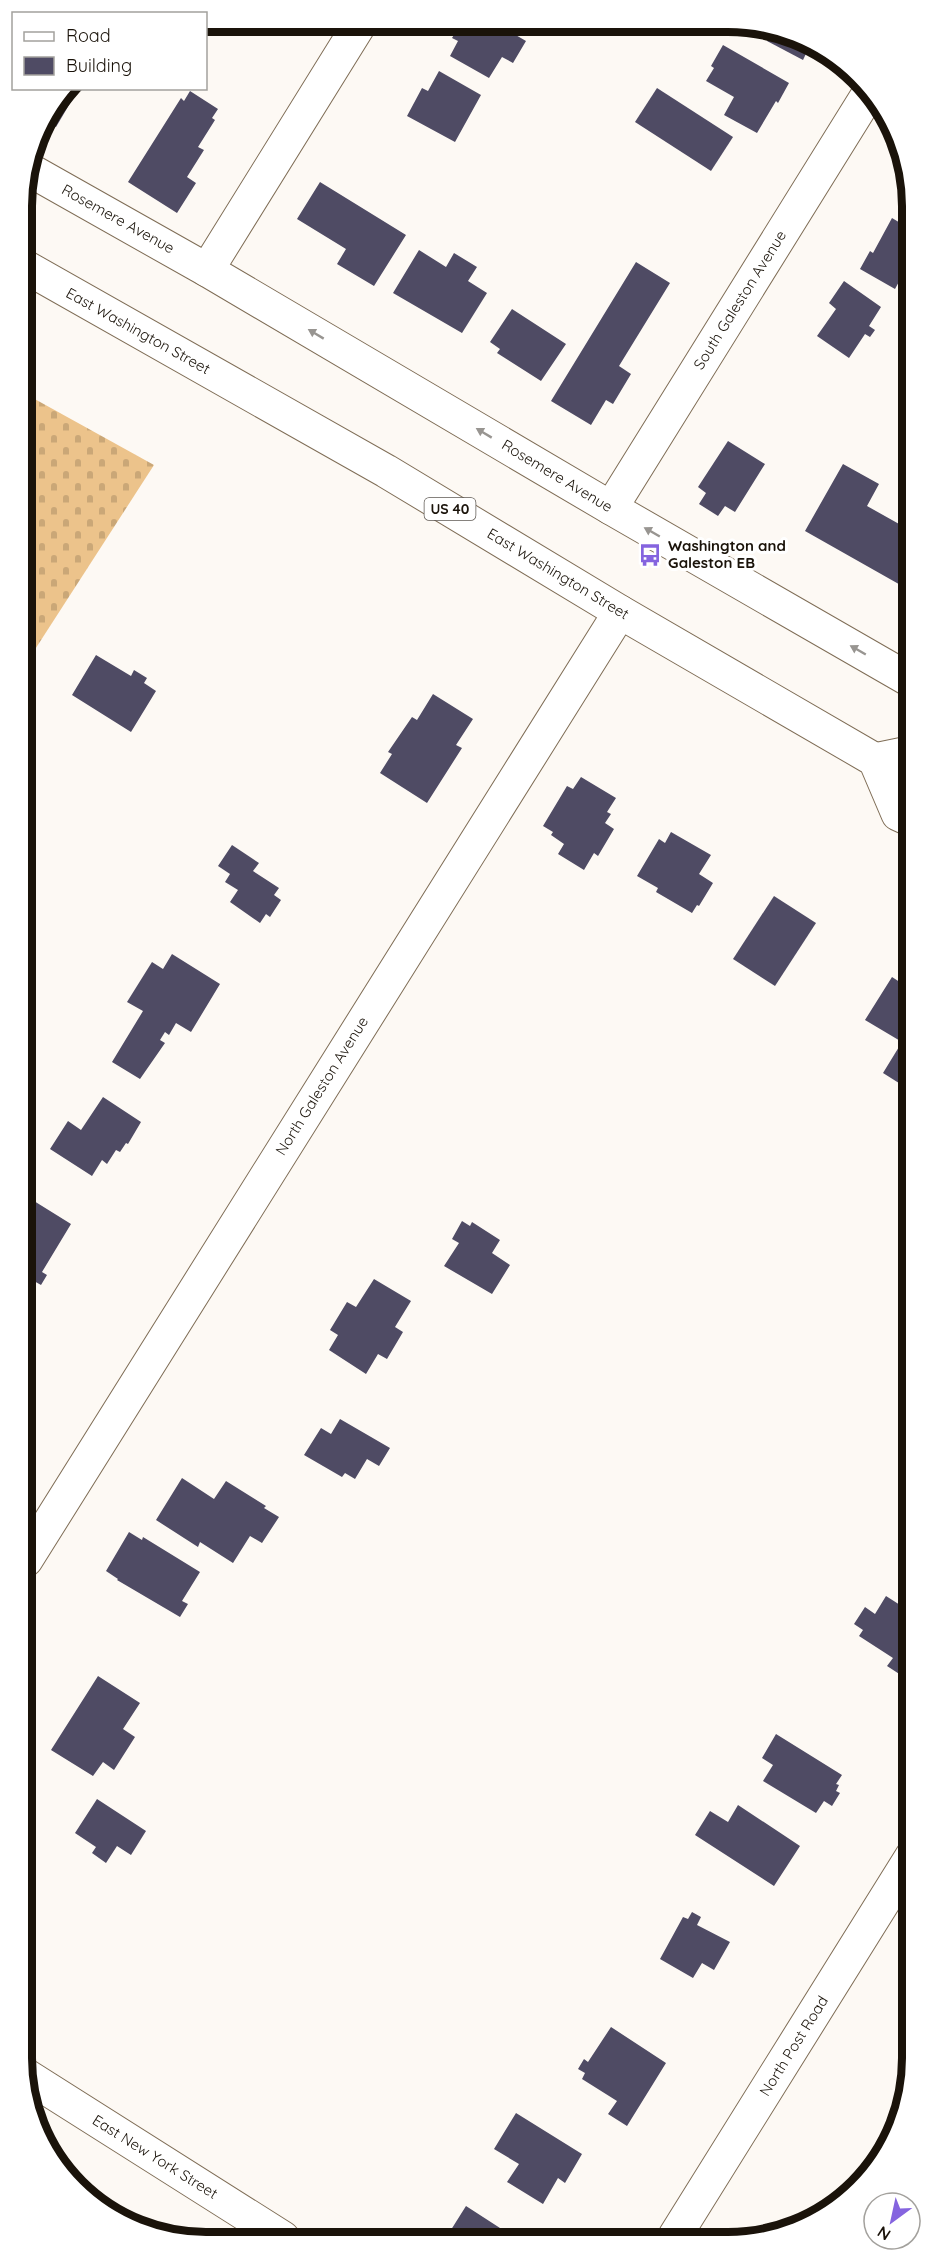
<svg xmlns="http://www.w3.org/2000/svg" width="934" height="2263" font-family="Quicksand,sans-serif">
  <defs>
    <pattern id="cemetery-stones" width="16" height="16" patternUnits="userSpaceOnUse" patternTransform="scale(1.5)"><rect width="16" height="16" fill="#ecc38b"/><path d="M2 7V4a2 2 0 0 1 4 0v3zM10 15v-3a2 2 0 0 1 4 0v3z" fill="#caa777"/></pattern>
  </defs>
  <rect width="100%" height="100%" fill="#fdf9f4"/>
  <path fill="url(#cemetery-stones)" d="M22,392L154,465L23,668Z"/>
  <g fill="#4f4b64">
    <path d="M252,21H269L265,29Z"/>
    <path d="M461,23H495L526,41L513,63L502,57L489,78L450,56L458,41L452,38Z"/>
    <path d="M774,28L812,41L803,60L767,41Z"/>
    <path d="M723,45L789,83L778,103L776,101L757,133L724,115L734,97L706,81L714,68L711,66Z"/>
    <path d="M439,71L481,95L455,142L407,116L422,88L428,91Z"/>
    <path d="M67,88H79L56,127L43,120Z"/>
    <path d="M657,88L733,137L711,171L635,122Z"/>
    <path d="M190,91L218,109L212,118L215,120L198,147L204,150L187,177L196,183L177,213L128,182L181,98L184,101Z"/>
    <path d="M907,175V191L900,187Z"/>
    <path d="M320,182L406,235L374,286L337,264L346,249L297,219Z"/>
    <path d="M892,218L907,227V267L895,289L860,269L870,251L873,253Z"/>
    <path d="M419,250L446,267L454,253L477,267L468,281L487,293L462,333L393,293Z"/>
    <path d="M636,262L670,283L619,366L631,374L613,404L606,400L591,425L551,401Z"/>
    <path d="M844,281L881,307L869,326L875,330L870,337L865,334L849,358L817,336L836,309L829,303Z"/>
    <path d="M512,309L566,344L541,381L497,353L500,349L490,342Z"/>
    <path d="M728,441L765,464L735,512L725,506L718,516L699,504L706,493L698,487Z"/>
    <path d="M843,464L879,484L867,506L908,529V580L904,587L805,531Z"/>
    <path d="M96,655L131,676L134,670L147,678L144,683L156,691L131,732L72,695Z"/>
    <path d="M433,694L473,719L456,745L462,748L427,803L380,773L392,754L388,752L412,717L417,720Z"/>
    <path d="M581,777L616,798L607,812L611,814L605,823L614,829L598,856L594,853L584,870L558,854L564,844L551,835L553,832L543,826L567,786L573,789Z"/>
    <path d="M671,832L711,855L699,874L713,883L699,906L697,905L692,913L656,892L658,888L637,876L659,839L665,843Z"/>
    <path d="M232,845L259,863L253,871L279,888L274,895L281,900L270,917L266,914L260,923L230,902L238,890L225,882L230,874L218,866Z"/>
    <path d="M774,896L816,923L775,986L733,959Z"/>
    <path d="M172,954L220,984L191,1032L176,1023L169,1035L165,1032L160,1040L165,1043L140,1079L112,1062L143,1011L127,1002L152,962L163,969Z"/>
    <path d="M892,977L909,988L910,1090L883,1073L902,1042L865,1020Z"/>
    <path d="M103,1097L141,1122L128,1144L126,1143L120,1152L116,1150L107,1164L102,1160L92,1176L50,1149L68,1121L81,1130Z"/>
    <path d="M34,1201L71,1224L42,1272L47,1275L41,1285L34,1281L28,1291L25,1289V1217Z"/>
    <path d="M462,1221L470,1226L472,1222L500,1240L492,1253L510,1265L492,1294L444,1266L459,1243L452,1239Z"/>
    <path d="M374,1279L411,1301L395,1327L403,1332L387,1359L378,1354L366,1374L329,1350L338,1335L330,1330L347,1302L356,1307Z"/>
    <path d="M340,1419L390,1448L379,1466L367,1459L355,1479L345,1473L342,1477L304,1455L321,1428L331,1434Z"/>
    <path d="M182,1478L214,1499L226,1481L266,1506L264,1508L279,1517L262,1543L250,1536L233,1563L200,1542L198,1547L156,1520Z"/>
    <path d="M129,1532L142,1540L143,1537L200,1572L182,1601L188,1604L180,1617L117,1580L118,1579L106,1571Z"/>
    <path d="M886,1596L911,1612V1672L907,1679L887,1666L893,1658L859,1636L863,1630L854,1624L865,1607L875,1614Z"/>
    <path d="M98,1676L140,1703L123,1729L135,1737L114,1770L103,1762L93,1776L51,1750Z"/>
    <path d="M776,1734L842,1775L836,1784L839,1785L836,1791L840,1793L832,1806L824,1801L816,1813L763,1781L773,1765L762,1758Z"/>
    <path d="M97,1799L146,1831L131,1855L117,1846L106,1863L92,1853L96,1847L75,1833Z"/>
    <path d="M738,1805L800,1846L774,1886L695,1835L710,1811L728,1822Z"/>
    <path d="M692,1912L701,1917L697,1925L730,1942L714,1970L702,1963L693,1978L660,1959L683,1917L688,1919Z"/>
    <path d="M611,2027L666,2063L627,2126L608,2114L617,2101L582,2079L585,2073L578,2069L584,2059L588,2062Z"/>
    <path d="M516,2113L582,2154L565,2183L558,2178L543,2204L507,2182L519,2164L494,2149Z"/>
    <path d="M873,2156L880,2161L875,2170L856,2188L854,2186Z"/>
    <path d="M466,2206L500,2228L498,2231L507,2237H456L449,2233Z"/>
  </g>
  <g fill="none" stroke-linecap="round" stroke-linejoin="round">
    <g stroke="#7f6d56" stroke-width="35">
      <g id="minor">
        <path d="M28,169L207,270L611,508L908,679"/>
        <path d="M207,270L361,22"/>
        <path d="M611,508L869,93"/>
        <path d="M26,1560L620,612"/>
        <path d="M27,2076L283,2238"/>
      </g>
    </g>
    <g stroke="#7f6d56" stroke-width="35">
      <g id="major">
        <path d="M22,265L386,471L620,612L875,760L898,814L909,819"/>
        <path d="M875,760L909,753"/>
        <path d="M675,2236L912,1856"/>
      </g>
    </g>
    <use href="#minor" stroke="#fff" stroke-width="33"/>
    <use href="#major" stroke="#fff" stroke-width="33"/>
  </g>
  <defs><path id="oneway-solid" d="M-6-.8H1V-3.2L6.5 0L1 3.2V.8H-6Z" transform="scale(1.5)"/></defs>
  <g fill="#989591">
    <use href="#oneway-solid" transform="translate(316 334) rotate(-149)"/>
    <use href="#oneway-solid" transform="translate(484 433) rotate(-149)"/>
    <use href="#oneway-solid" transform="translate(652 532) rotate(-150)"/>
    <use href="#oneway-solid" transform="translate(858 650) rotate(-150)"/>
  </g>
  <defs>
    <g id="bus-bare" transform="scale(1.8)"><path d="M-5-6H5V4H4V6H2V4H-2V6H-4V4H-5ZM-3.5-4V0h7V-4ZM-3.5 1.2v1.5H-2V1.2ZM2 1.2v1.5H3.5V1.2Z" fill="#8564df" stroke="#fff" stroke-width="2.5" paint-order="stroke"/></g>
  </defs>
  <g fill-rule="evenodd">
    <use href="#bus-bare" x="650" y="555"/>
  </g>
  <g text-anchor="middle" stroke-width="6" stroke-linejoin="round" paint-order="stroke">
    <rect fill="#fff" stroke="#5f5a54" stroke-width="1.5" x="424.5" y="498" width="51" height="22" rx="4.5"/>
    <g font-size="14" font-weight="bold" fill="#1a130a">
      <text x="450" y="514">US 40</text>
    </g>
    <g font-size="15" fill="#1a130a" stroke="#fff">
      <text transform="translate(118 219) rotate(29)" y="5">Rosemere Avenue</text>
      <text transform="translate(740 300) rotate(-58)" y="5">South Galeston Avenue</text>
      <text transform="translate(138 331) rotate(29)" y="5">East Washington Street</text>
      <text transform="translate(557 476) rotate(31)" y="5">Rosemere Avenue</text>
      <text transform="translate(558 574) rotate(31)" y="5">East Washington Street</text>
      <text transform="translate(322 1086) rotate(-58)" y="5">North Galeston Avenue</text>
      <text transform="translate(794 2046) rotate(-58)" y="5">North Post Road</text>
      <text transform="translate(155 2157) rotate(32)" y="5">East New York Street</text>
    </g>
    <g font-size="15" font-weight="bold" fill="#1a130a" stroke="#fff" text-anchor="start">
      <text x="668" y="551">Washington and<tspan x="668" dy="17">Galeston EB</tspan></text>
    </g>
  </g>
  <path d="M0 0H934V2263H0ZM206 32H728A174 174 0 0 1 902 206V2058A174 174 0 0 1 728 2232H206A174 174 0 0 1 32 2058V206A174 174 0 0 1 206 32Z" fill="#fff" fill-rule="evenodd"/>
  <path fill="none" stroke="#1a130a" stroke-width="8" d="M206 32H728A174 174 0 0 1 902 206V2058A174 174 0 0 1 728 2232H206A174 174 0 0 1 32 2058V206A174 174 0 0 1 206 32Z"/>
  <rect x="12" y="12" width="195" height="78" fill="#ffffff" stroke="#a3a19d" stroke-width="1.5"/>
  <rect x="24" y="32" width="30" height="9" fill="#ffffff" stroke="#a3a19d" stroke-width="1.5"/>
  <text x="66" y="42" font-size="18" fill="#1a130a">Road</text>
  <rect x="24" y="57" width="30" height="18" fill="#4f4b64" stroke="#a3a19d" stroke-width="1.5"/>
  <text x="66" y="72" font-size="18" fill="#1a130a">Building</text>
  <g transform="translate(892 2221) rotate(213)"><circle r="28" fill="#ffffff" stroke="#a3a19d" stroke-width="1.5"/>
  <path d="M0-4.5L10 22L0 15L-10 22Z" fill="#8564df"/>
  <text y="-9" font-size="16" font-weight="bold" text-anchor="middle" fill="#1a130a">N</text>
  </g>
</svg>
